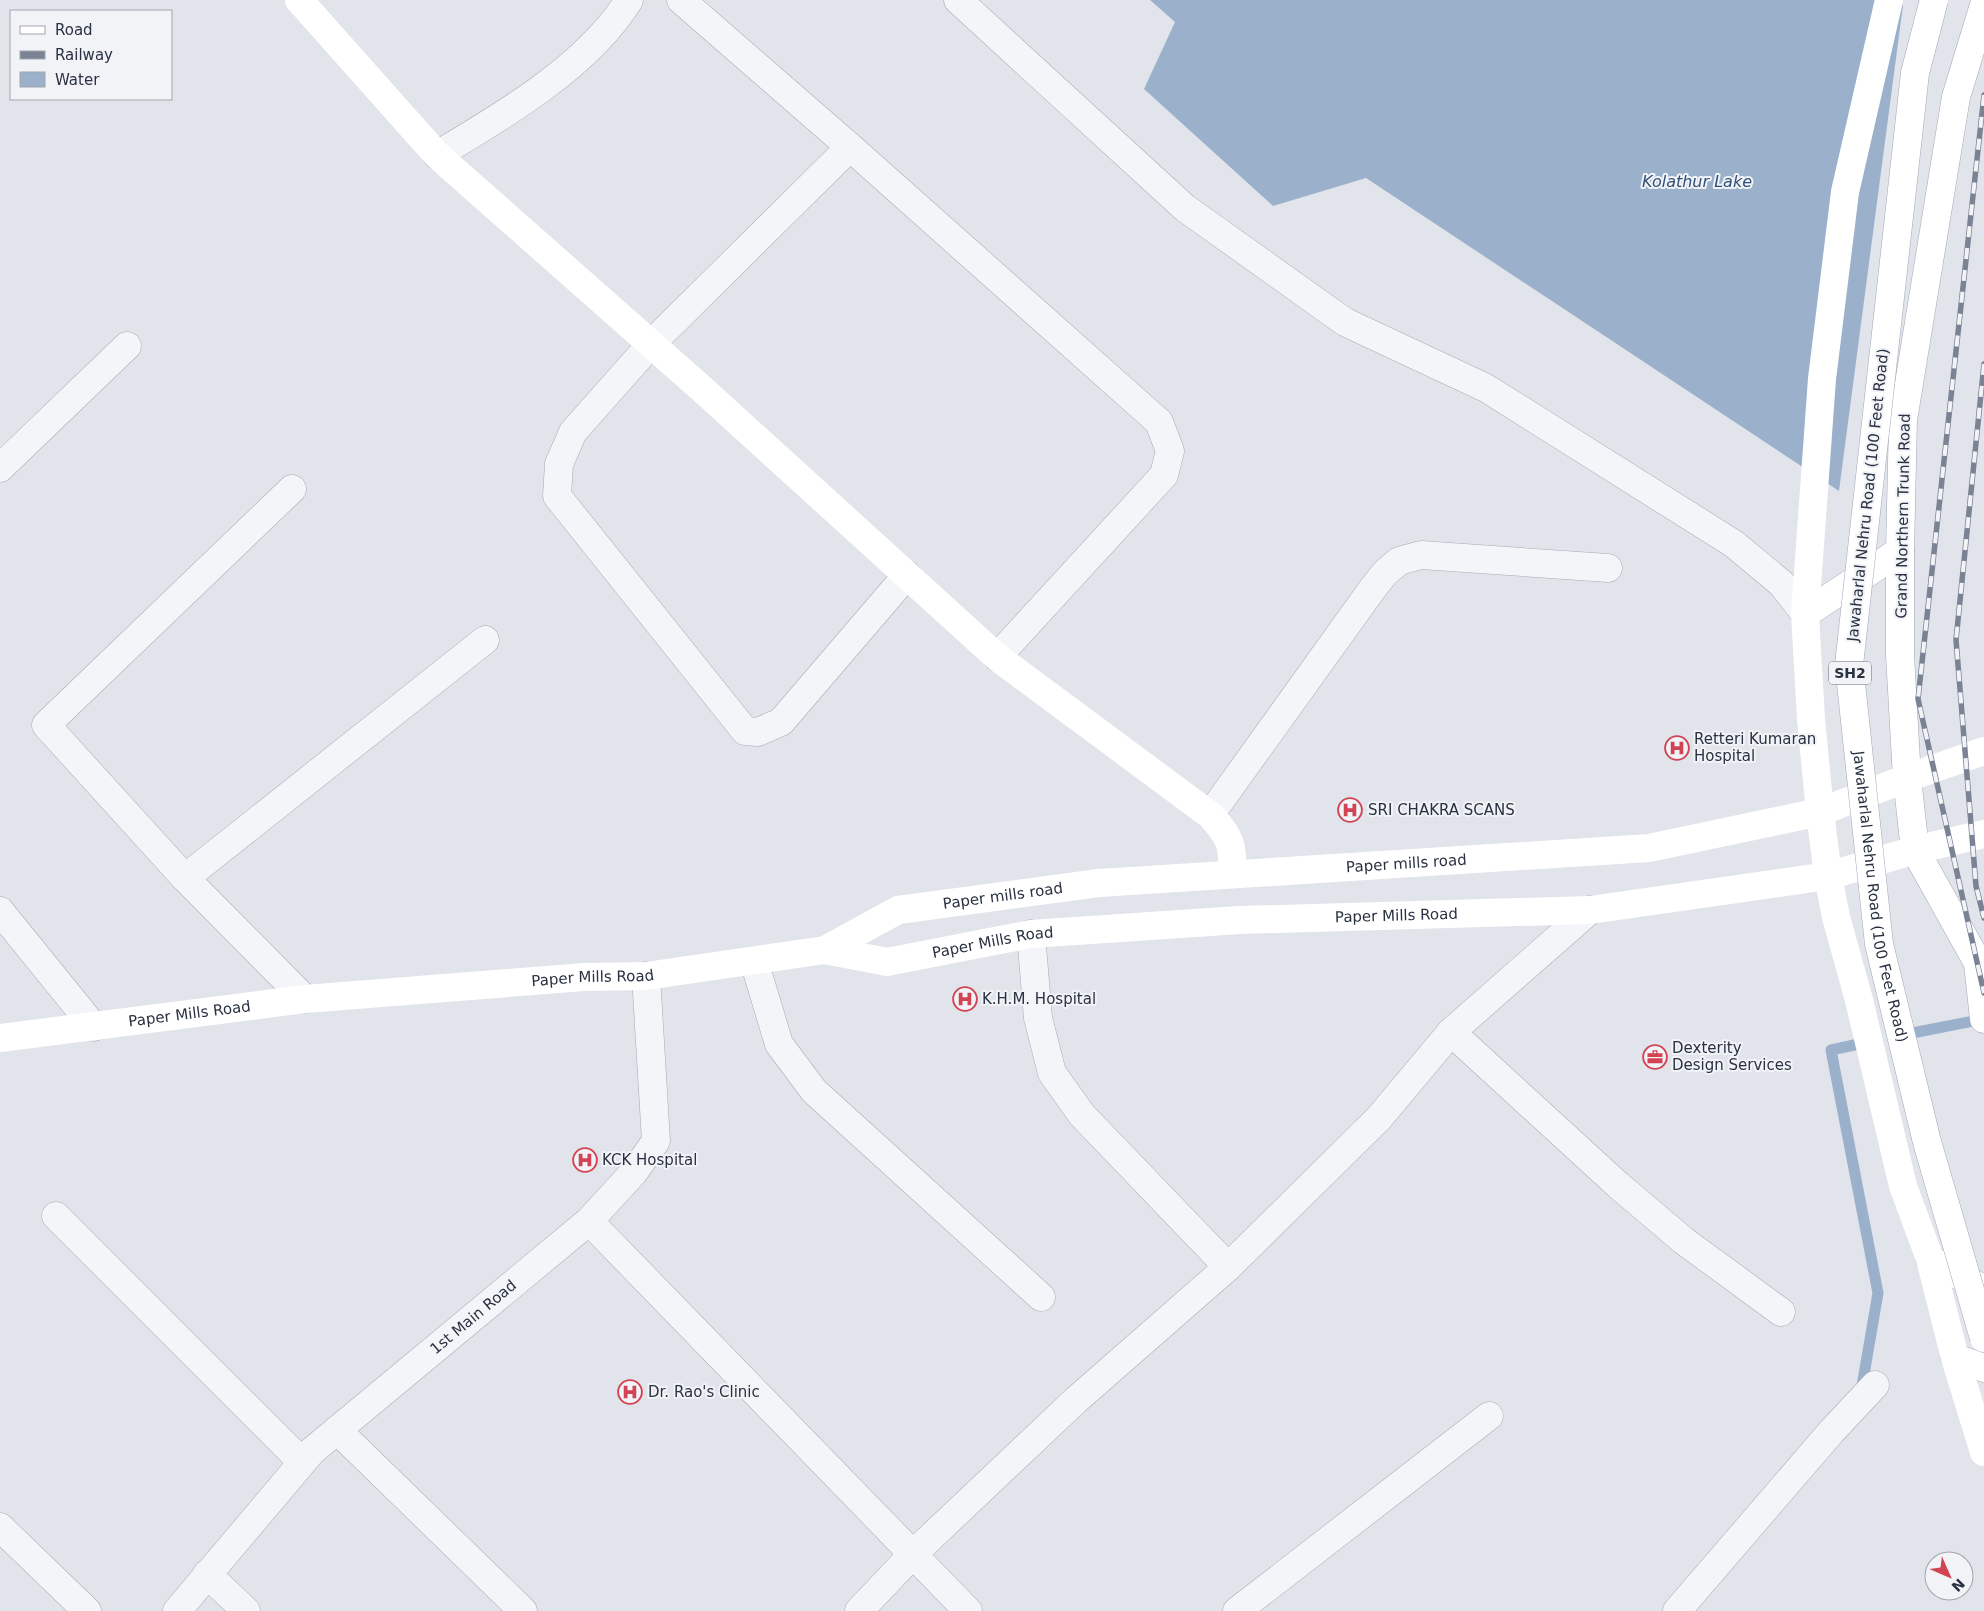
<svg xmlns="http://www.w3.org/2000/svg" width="1984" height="1611" font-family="'DejaVu Sans',sans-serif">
  <rect width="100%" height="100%" fill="#e1e4ea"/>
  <path fill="#9bb1cb" d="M1150,0H1887L1903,5L1839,491L1366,178L1273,206L1144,89L1175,22Z"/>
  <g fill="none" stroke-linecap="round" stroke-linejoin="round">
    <g stroke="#9bb1cb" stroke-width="11">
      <path d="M1902,1035L1984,1019"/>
      <path d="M1859,1044L1831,1050L1878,1293L1861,1392"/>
    </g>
    <g stroke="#a6abb4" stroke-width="29">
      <g id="street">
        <path d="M681,0L850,147L1159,422L1170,451L1164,475L997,657"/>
        <path d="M958,0L1185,208L1345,322L1486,388L1734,544L1782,584L1805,614"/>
        <path d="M850,147L651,344L573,432L559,464L557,496L745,731L758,732L781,722L907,575"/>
        <path d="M437,155C503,116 588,66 629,0"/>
        <path d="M0,468L127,346"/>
        <path d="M292,489L46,725L185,878L305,999"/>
        <path d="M1210,815L1373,588L1385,573L1399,561L1421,555L1608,568"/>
        <path d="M185,878L485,640"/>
        <path d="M0,911L94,1027"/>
        <path d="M1031,934L1038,1018L1052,1073L1082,1115L1228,1267"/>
        <path d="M754,961L779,1044L814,1091L1041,1297"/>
        <path d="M1451,1032L1618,1185L1684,1241L1781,1312"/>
        <path d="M56,1216L302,1462"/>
        <path d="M589,1221L968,1611"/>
        <path d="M337,1430L523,1611"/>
        <path d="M0,1527L87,1611"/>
        <path d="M207,1574L246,1611"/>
        <path id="s1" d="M177,1611L312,1451L589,1221L634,1172L656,1141L646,976"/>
        <path d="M859,1611L913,1554L1076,1400L1228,1267L1379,1118L1451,1032L1590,910"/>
        <path d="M1237,1611L1489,1416"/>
        <path d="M1677,1611L1831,1432L1875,1385"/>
      </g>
    </g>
    <g stroke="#a0a8b6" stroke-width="29">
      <g id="primary">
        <path d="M1984,5L1956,97L1903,420L1900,551V655L1907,778L1915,850L1978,963L1984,1019"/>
        <path d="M1805,614L1900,551"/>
        <path d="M1930,1259L1983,1289"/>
        <path d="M1955,1358L1984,1368"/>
      </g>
    </g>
    <use href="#street" stroke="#f4f5f8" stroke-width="28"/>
    <g stroke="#fff" stroke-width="28">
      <path d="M299,0L437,155L702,389L997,657L1210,815C1229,835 1235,846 1231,874"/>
      <path d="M1889,0L1845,192L1822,379L1805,614L1811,719L1820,812L1828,876L1836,917L1859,1000L1903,1186L1930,1259L1955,1358L1984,1452"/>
      <path id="s2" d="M825,950L898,910L1099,883L1649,848L1820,812L1907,778L1984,751"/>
      <path id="s3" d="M0,1038L305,999L584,977L646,976L825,950L887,962L1031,934L1240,920L1590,910L1828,876L1915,850L1984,834"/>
    </g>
    <use href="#primary" stroke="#fff" stroke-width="28"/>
    <g stroke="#7a8394" stroke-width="5.5">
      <g id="rail">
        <path d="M1984,95L1918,699L1984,993"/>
        <path d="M1984,364L1956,640L1976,886L1984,918"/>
      </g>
    </g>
    <use href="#rail" stroke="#f1f3f7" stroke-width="4" stroke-dasharray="11" stroke-linecap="butt"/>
    <g stroke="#a0a8b6" stroke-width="29" stroke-linecap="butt">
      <g id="primary-bridge">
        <path id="s4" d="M1934,0L1915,73L1849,665L1879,944L1927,1142L1984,1338"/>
      </g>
    </g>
    <use href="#primary-bridge" stroke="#fff" stroke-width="28"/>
  </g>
  <defs>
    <g id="hospital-ring" transform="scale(1.25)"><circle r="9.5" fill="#f1f3f7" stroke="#d24354" stroke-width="1.5"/><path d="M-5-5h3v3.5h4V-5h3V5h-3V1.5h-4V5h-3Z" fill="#d24354"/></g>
    <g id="office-ring" transform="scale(1.25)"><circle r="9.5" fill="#f1f3f7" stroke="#d24354" stroke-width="1.5"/><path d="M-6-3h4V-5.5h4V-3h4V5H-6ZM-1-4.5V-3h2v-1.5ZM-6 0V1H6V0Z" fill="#d24354"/></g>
  </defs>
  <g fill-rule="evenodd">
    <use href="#hospital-ring" x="1677" y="748"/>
    <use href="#hospital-ring" x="1350" y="810"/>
    <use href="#hospital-ring" x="965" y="999"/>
    <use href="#office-ring" x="1655" y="1057"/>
    <use href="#hospital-ring" x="585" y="1160"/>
    <use href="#hospital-ring" x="630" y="1392"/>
  </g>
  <g text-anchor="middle" stroke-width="4" stroke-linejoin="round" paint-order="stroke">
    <rect fill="#f1f3f7" stroke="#656b78" stroke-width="1" x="1829" y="661.5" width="42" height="23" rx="4"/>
    <g font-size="14" font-weight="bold" fill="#293142">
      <text x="1850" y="678">SH2</text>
    </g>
    <g font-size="15" fill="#293142" stroke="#f1f3f7">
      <text transform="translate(1868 495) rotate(-84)" y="5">Jawaharlal Nehru Road (100 Feet Road)</text>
      <text transform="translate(1903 516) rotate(-89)" y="5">Grand Northern Trunk Road</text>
      <text dy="5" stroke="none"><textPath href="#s2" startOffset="594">Paper mills road</textPath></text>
      <text dy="5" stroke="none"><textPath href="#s2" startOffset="189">Paper mills road</textPath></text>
      <text dy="5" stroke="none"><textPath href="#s4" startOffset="905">Jawaharlal Nehru Road (100 Feet Road)</textPath></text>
      <text dy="5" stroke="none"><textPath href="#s3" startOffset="1406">Paper Mills Road</textPath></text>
      <text dy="5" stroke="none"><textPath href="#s3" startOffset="1001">Paper Mills Road</textPath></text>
      <text dy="5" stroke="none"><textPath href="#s3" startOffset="596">Paper Mills Road</textPath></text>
      <text dy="5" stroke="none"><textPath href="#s3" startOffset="191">Paper Mills Road</textPath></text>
      <text dy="5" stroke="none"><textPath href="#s1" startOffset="419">1st Main Road</textPath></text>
    </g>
    <g font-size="15" fill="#293142" stroke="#f1f3f7" text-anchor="start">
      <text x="1694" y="744">Retteri Kumaran<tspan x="1694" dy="17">Hospital</tspan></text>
      <text x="1368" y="815">SRI CHAKRA SCANS</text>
      <text x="982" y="1004">K.H.M. Hospital</text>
      <text x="1672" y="1053">Dexterity<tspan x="1672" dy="17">Design Services</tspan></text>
      <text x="602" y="1165">KCK Hospital</text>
      <text x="648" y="1397">Dr. Rao's Clinic</text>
    </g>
    <g font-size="16" font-style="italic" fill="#324f77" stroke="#f1f3f7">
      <text x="1697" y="187">Kolathur Lake</text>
    </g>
  </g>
  <rect x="10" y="10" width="162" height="90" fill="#f1f3f7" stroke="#a1a5af"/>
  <rect x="20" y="26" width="25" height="8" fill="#ffffff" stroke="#a1a5af"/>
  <text x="55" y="35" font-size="15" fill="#293142">Road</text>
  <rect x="20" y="51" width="25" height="8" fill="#7a8394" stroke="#a1a5af"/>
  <text x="55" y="60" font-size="15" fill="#293142">Railway</text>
  <rect x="20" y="72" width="25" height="15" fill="#9bb1cb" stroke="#a1a5af"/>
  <text x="55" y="85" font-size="15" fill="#293142">Water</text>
  <g transform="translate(1949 1576) rotate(135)"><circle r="24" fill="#f1f3f7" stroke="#a1a5af"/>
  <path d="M0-4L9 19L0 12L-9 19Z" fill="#d24354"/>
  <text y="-8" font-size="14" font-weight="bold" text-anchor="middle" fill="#293142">N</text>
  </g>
</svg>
